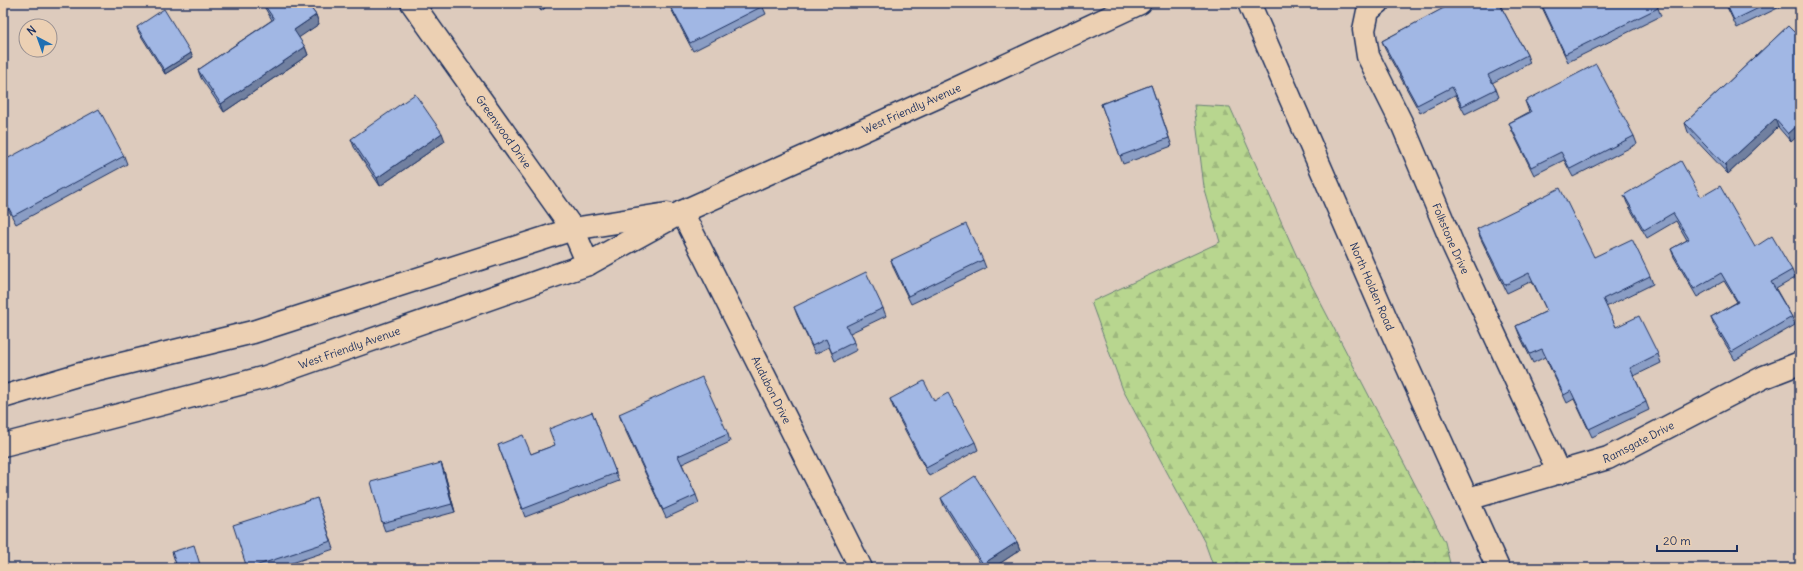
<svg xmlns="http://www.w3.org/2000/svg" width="1803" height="571" font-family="Delius,sans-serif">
  <defs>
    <pattern id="forest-firs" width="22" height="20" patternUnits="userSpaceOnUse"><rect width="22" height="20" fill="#b8d68f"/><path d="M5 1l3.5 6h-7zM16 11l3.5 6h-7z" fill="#9eb87e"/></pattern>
  </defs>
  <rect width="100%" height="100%" fill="#ddcbbd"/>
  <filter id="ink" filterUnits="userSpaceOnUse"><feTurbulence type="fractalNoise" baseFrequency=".025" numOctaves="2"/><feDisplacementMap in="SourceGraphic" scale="8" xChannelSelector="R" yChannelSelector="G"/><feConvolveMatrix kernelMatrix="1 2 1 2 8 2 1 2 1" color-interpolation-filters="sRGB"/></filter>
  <g filter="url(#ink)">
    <path fill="url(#forest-firs)" stroke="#6a8276" d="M1194,105L1230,107L1298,259L1445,542L1451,568H1214L1205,543L1123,390L1091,302L1220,242L1204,187Z"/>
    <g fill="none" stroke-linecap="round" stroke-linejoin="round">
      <g stroke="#1b2f5e" stroke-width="25">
        <g id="minor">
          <path id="s1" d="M412,3L573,229L588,264"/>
          <path id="s2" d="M1378,3L1368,11L1364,30L1368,56L1403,126L1453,245L1559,473"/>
          <path id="s3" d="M682,212L861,568"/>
          <path id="s4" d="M1468,499L1608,458L1764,377L1800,363"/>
        </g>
      </g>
      <g stroke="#1b2f5e" stroke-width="25">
        <g id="secondary">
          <path id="s5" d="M1249,3L1391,330L1498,568"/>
          <path d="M3,397L77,375L253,332L573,229L667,214"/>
          <path id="s6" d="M3,445L266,377L588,264L682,212L953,90L1140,3"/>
        </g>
      </g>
      <use href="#minor" stroke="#ecd0b3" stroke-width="22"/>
      <use href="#secondary" stroke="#ecd0b3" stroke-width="22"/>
    </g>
    <g fill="#8a9dc4" stroke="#1b2f5e">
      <path d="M262,3H307L316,15L319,24L298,37L305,47L308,55L224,112L201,78L198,70L272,20Z"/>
      <path d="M535,3H551L541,11Z"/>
      <path d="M668,3H761L766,14L693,51Z"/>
      <path d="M1451,3H1499L1527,55L1530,63L1492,83L1496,89L1499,97L1465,114L1455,95L1420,113L1385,49L1382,41L1452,4Z"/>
      <path d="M1540,3H1656L1661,16L1568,62Z"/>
      <path d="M1725,3H1788L1737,28Z"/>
      <path d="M1788,26L1791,142L1778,127L1728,174L1688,132L1685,123Z"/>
      <path d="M137,27L191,53L193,57L165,74L138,31Z"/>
      <path d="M1151,85L1172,146L1123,164L1101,104Z"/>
      <path d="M1525,101L1634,136L1637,144L1573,177L1564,160L1534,175L1512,131L1509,123L1529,112Z"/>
      <path d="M351,139L445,141L380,186L354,147Z"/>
      <path d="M124,156L127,164L16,224L3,200V161Z"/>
      <path d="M1624,195L1701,197L1755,247L1792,270L1795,278L1776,289L1792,317L1795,325L1735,360L1714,325L1711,317L1737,302L1724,281L1697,297L1674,257L1671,249L1687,240L1676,221L1647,238L1627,203Z"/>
      <path d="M1477,229L1594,257L1650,276L1653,284L1606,307L1616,327L1658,354L1661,363L1634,376L1646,402L1649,410L1592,437L1574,399L1567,403L1545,357L1533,363L1519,334L1516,326L1547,311L1532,281L1507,293L1480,237Z"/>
      <path d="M891,260H983L986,268L911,304L894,269Z"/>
      <path d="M794,307L883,308L886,316L850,333L857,350L835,361L829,347L815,354L797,315Z"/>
      <path d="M890,399L934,401L975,442L978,450L929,476L893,407Z"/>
      <path d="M592,412L619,481L525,517L498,445L531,454L555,445Z"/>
      <path d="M619,414L728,434L730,442L682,464L696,495L699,503L666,518L622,423Z"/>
      <path d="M444,471L455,512L385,531L382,523Z"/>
      <path d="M317,498L334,549L277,568H247Z"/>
      <path d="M941,498L1017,542L1020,550L993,568H983L944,506Z"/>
    </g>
    <g fill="#7180a0" stroke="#1b2f5e">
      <path d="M538,3H551L541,11Z"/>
      <path d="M316,15L319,24L297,39L294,30Z"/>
      <path d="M305,47L308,55L224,112L221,104Z"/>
      <path d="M191,53L193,57L165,74L164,70Z"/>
      <path d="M1775,119L1778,127L1728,174L1725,165Z"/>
      <path d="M1800,123V134L1791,142L1788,134Z"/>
      <path d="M442,133L445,141L380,186L377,178Z"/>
      <path d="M441,463L444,471L455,512L452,504Z"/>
      <path d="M1017,542L1020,550L993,568H985L983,564Z"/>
    </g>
    <g fill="#a1b7e4" stroke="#1b2f5e">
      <path d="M263,3H307L316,15L294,30L305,47L221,104L198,70L274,19Z"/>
      <path d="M669,3H761L763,6L690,43Z"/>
      <path d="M1453,3H1499L1527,55L1488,75L1496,89L1462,106L1452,87L1417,105L1382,41Z"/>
      <path d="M1541,3H1656L1658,8L1565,54Z"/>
      <path d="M1726,3H1769L1734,20Z"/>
      <path d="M164,9L191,53L164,70L137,27Z"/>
      <path d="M1788,26L1800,38V123L1788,134L1775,119L1725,165L1685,123Z"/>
      <path d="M1596,64L1634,136L1570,169L1561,152L1531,167L1509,123L1531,112L1525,101Z"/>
      <path d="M1151,85L1169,138L1120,156L1101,104Z"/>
      <path d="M415,94L442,133L377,178L351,139Z"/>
      <path d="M99,109L124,156L13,216L3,197V161Z"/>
      <path d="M1681,161L1701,197L1720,186L1755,247L1772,236L1792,270L1771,282L1792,317L1732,352L1711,317L1738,302L1721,273L1694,289L1671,249L1689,239L1673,213L1644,230L1624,195Z"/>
      <path d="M1560,188L1594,257L1632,239L1650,276L1603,299L1616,327L1639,316L1658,354L1630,368L1646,402L1589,429L1571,391L1564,395L1542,349L1530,354L1516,326L1547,311L1529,273L1505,285L1477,229Z"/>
      <path d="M966,224L983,260L908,296L891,260Z"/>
      <path d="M866,272L883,308L846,326L854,342L832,353L826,339L812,346L794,307Z"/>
      <path d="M702,377L728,434L678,456L696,495L663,510L619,414Z"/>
      <path d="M924,381L934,401L948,393L975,442L926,468L890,399Z"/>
      <path d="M592,412L616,473L523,509L498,445L523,435L531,454L555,445L549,429Z"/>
      <path d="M441,463L452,504L382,523L371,482Z"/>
      <path d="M975,476L1017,542L983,564L941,498Z"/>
      <path d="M317,498L331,541L249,568H247L233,525Z"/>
      <path d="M194,545L201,568H173L177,567L172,552Z"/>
      <path d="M1036,562L1040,568H1027Z"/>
      <path d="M125,566V568H119Z"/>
    </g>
  </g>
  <g text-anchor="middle" stroke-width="3" stroke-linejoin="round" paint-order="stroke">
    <g font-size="11" fill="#1b2f5e" stroke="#ecd0b3">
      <text dy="4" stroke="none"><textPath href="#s6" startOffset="972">West Friendly Avenue</textPath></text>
      <text dy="4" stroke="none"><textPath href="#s1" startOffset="158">Greenwood Drive</textPath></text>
      <text dy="4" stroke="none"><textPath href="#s2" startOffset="259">Folkstone Drive</textPath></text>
      <text dy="4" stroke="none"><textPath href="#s5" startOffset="309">North Holden Road</textPath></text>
      <text dy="4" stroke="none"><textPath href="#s6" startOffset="360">West Friendly Avenue</textPath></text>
      <text dy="4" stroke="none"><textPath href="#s3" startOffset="199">Audubon Drive</textPath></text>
      <text dy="4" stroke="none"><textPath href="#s4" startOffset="180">Ramsgate Drive</textPath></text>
    </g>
  </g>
  <rect width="1803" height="571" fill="none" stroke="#ecd0b3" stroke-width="16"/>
  <rect x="8" y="8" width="1787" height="555" fill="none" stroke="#1b2f5e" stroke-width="1.5" filter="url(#ink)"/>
  <g transform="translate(38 38) rotate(319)"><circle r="19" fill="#ecd0b3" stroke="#989091"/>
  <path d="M0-3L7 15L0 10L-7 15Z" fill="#1f6fb2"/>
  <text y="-6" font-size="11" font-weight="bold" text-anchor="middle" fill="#1b2f5e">N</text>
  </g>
  <path d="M1657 545v6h80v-6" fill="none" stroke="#1b2f5e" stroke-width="2"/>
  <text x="1663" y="545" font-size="12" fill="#1b2f5e" stroke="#ecd0b3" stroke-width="3" paint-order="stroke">20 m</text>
</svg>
